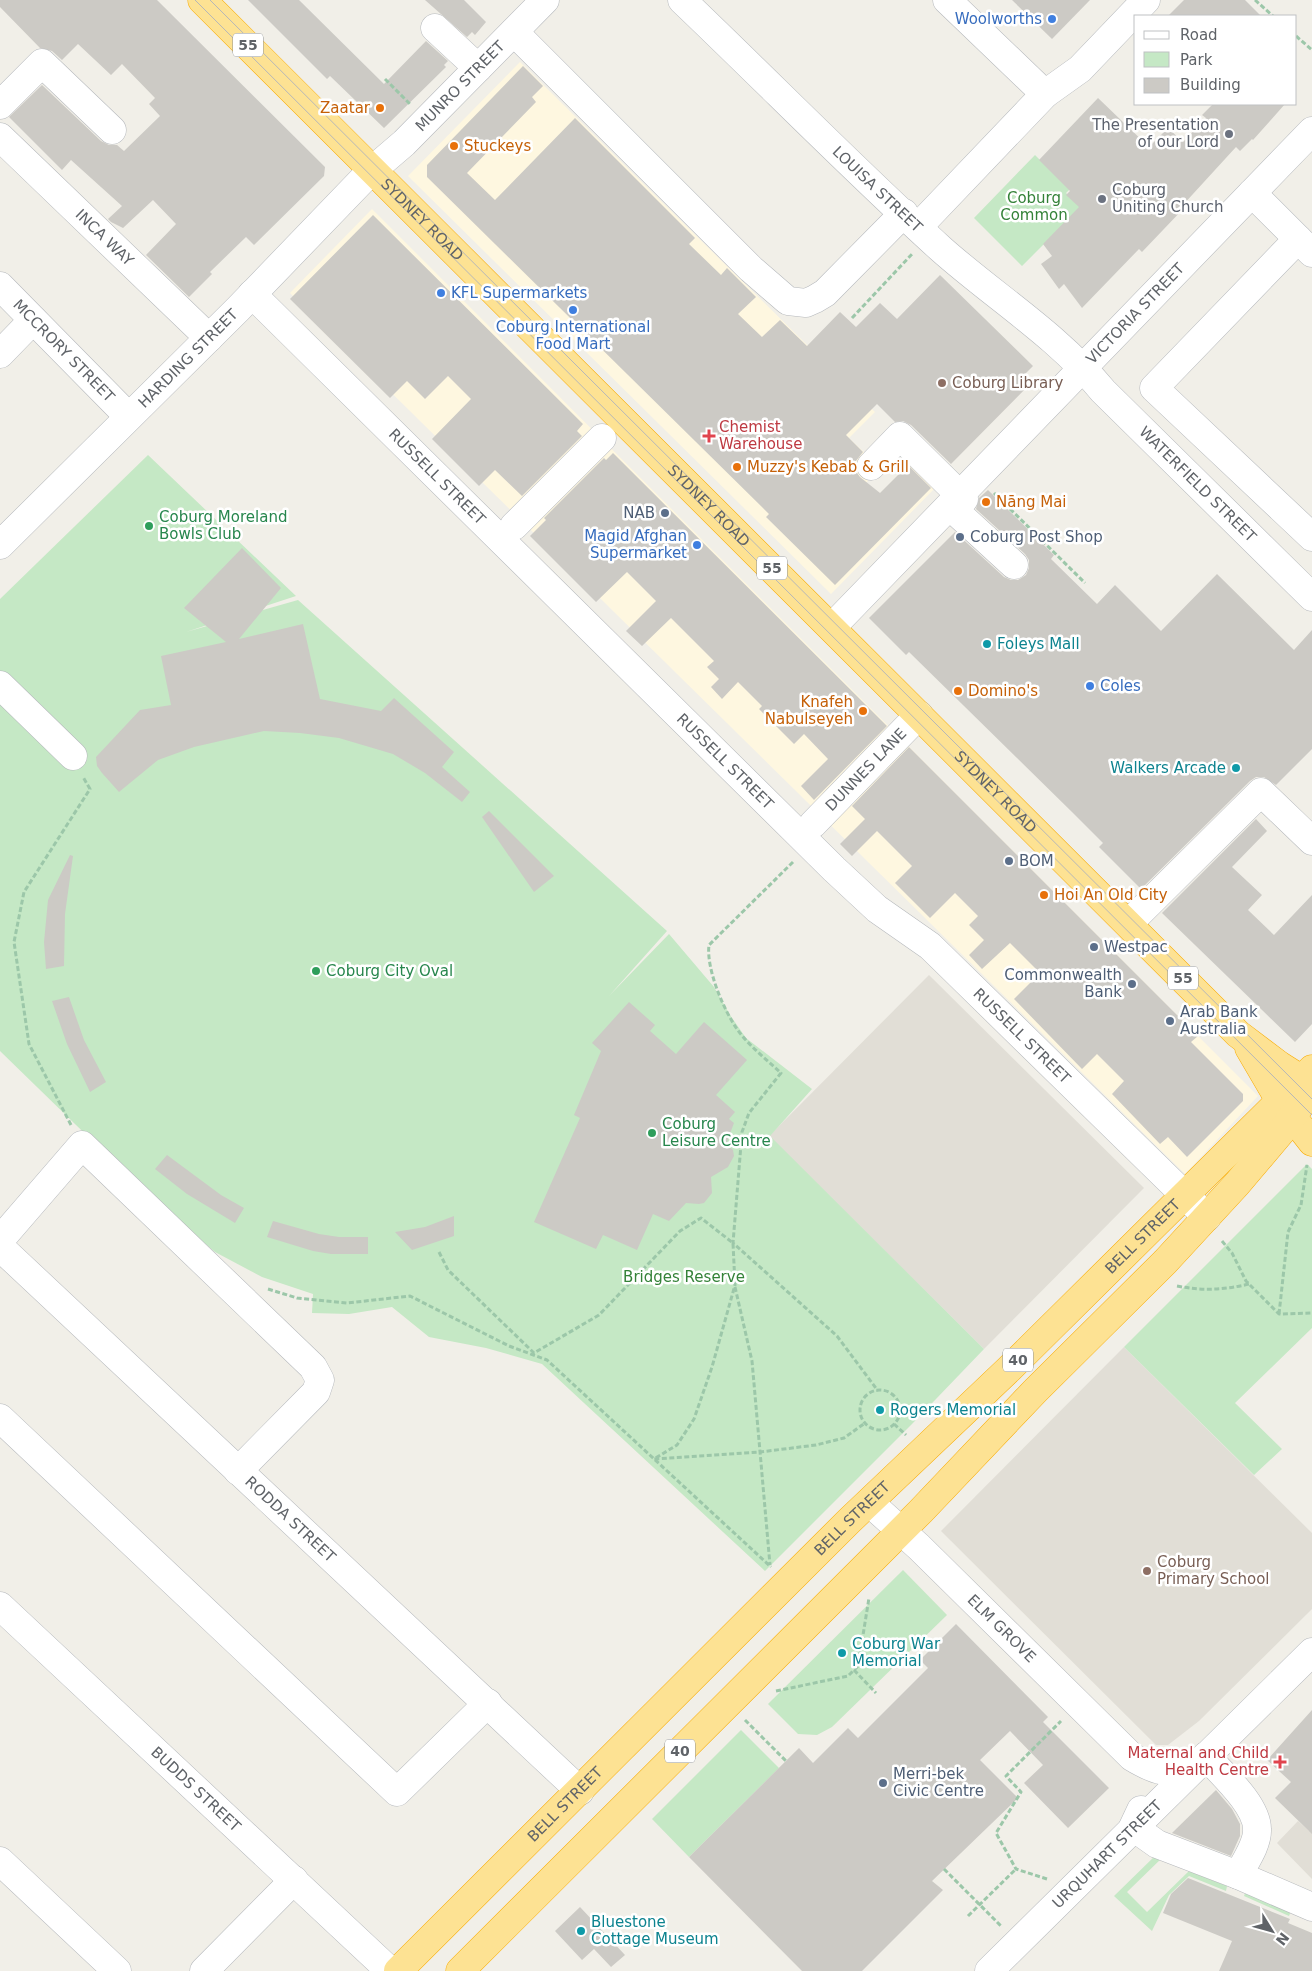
<svg xmlns="http://www.w3.org/2000/svg" width="1312" height="1971" font-family="'DejaVu Sans',sans-serif">
  <rect width="100%" height="100%" fill="#f1efe8"/>
  <g fill="#fef7e0">
    <path d="M520,62L875,412L849,438L866,454L854,467L868,481L847,502L860,514L913,460L938,485L831,594L408,176Z"/>
    <path d="M372,209L1258,1096L1185,1174L290,293Z"/>
  </g>
  <g fill="#e1ded6">
    <path d="M929,975L1144,1188L984,1349L769,1136Z"/>
    <path d="M1124,1347L1312,1533V1609L1199,1721L1168,1745H1156L941,1531Z"/>
    <path d="M1298,1821L1309,1831L1312,1828V1879L1277,1843Z"/>
  </g>
  <g fill="#c5e8c5">
    <path d="M1035,155L1061,181L1072,187L1066,193L1081,207L1022,266L974,218Z"/>
    <path d="M148,455L296,596L186,632L298,600L667,931L609,996L669,934L714,987L730,1015L746,1038L812,1089L770,1136L984,1349L912,1424L765,1571L542,1364L486,1348L429,1337L392,1307L349,1314L312,1313L313,1294L262,1277L215,1252L151,1198L0,1051V599Z"/>
    <path d="M1307,1164L1312,1169V1328L1235,1403L1282,1449L1254,1475L1124,1347Z"/>
    <path d="M903,1570L947,1615L832,1727L817,1735L798,1734L768,1704Z"/>
    <path d="M741,1730L779,1768L689,1857L652,1819Z"/>
    <path d="M1157,1854L1164,1856L1127,1892L1147,1912L1189,1871L1227,1886L1226,1891L1189,1876L1169,1895L1152,1931L1114,1896Z"/>
    <path d="M1246,1891L1291,1911L1289,1916L1244,1896Z"/>
  </g>
  <g fill="#cccac5">
    <path d="M0,0H157L325,167L324,176L254,245L246,237L210,272L212,274L189,297L146,255L176,224L153,200L123,228L111,222L108,219L122,206L71,160L62,170L9,117L42,85L101,141L109,145H117L124,151L160,116L149,104L155,98L122,64L111,75L78,44L62,60L52,51L40,48L0,7Z"/>
    <path d="M248,0H299L384,84L426,41L448,61L444,65L446,67L384,128L330,76L327,79Z"/>
    <path d="M425,0H464L486,22L475,35L472,32L467,37Z"/>
    <path d="M1012,0H1090L1052,39Z"/>
    <path d="M1184,0H1245L1261,16H1168Z"/>
    <path d="M523,66L543,86L532,97L536,102L467,173L495,200L575,118L695,238L689,244L721,275L727,268L756,297L738,314L762,337L780,320L807,346L840,312L856,327L880,303L897,319L940,275L1033,366L1024,375L1032,382L951,464L911,425L903,421L895,422L877,404L846,435L863,452L852,466L860,477L880,493L908,465L931,488L835,585L766,517L769,514L427,177V165Z"/>
    <path d="M1098,98L1149,147L1168,128L1183,142L1206,118L1202,115L1213,104H1285L1253,140L1252,139L1240,151L1236,147L1182,206L1184,208L1142,252L1139,249L1082,308L1064,284L1059,289L1041,264L1052,256L1043,244L1079,207L1066,195L1070,191L1039,160Z"/>
    <path d="M373,215L583,424L577,431L582,436L522,496L495,470L479,486L432,439L471,399L448,376L425,399L407,381L390,398L290,299Z"/>
    <path d="M613,453L887,726L814,800L801,786L828,759L804,734L794,744L759,709L762,706L738,682L722,699L711,687L719,679L707,667L714,661L671,618L642,646L626,631L656,601L627,572L596,602L530,536L546,520L544,518L604,458L606,460Z"/>
    <path d="M988,490L1054,555L1051,559L1097,604L1115,585L1161,631L1217,574L1294,650L1312,630V749L1276,785L1264,777H1256L1250,781L1141,889L1099,847L1103,843L1072,812L909,652L906,655L869,618L955,532L1004,577L1011,580H1018L1026,575L1029,568V560L1025,554L976,509L979,498Z"/>
    <path d="M242,548L281,588L239,639L303,624L320,699L381,711L394,698L454,752L442,767L470,792L462,802L425,773L393,754L339,738L300,733L264,731L194,747L158,760L119,792L102,773L97,766L96,757L140,710L171,705L161,656L226,642L184,608Z"/>
    <path d="M909,747L1198,1036L1191,1042L1243,1094V1101L1187,1157L1168,1137L1160,1144L1112,1094L1124,1081L1097,1054L1082,1069L1014,999L1040,973L1010,943L982,969L969,955L984,940L969,925L978,916L955,893L930,918L895,883L912,866L877,831L852,856L840,844L865,819L852,806Z"/>
    <path d="M489,811L554,876L534,892L482,817Z"/>
    <path d="M1256,819L1267,831L1232,867L1262,895L1248,910L1274,935L1312,895V1024L1295,1042L1162,913Z"/>
    <path d="M70,855L73,856L65,914L64,966L46,969L44,942L48,900Z"/>
    <path d="M69,997L84,1040L106,1082L90,1092L67,1044L52,1001Z"/>
    <path d="M629,1002L655,1025L650,1031L676,1054L704,1022L747,1060L716,1095L735,1112L729,1119L734,1123L726,1144L733,1150L734,1156L728,1167L711,1177L712,1193L704,1203L699,1204L686,1203L669,1221L653,1214L637,1250L603,1235L596,1249L534,1222L580,1118L574,1115L601,1051L592,1043Z"/>
    <path d="M167,1155L221,1195L244,1208L235,1223L187,1194L155,1169Z"/>
    <path d="M454,1216V1236L412,1250L395,1232L425,1227Z"/>
    <path d="M273,1221L319,1234L339,1237H368V1254H331L313,1251L267,1237Z"/>
    <path d="M956,1624L1048,1717L1043,1722L1109,1788L1068,1828L1024,1783L1043,1765L1010,1731L980,1760L1018,1798L932,1881L943,1890L862,1971H802L689,1857L799,1748L813,1763L848,1728L858,1738L928,1668L920,1660Z"/>
    <path d="M1312,1710V1834L1275,1798L1291,1782L1267,1760Z"/>
    <path d="M1216,1790L1232,1809L1240,1824V1836L1231,1856L1172,1833Z"/>
    <path d="M1188,1878L1290,1919L1288,1923L1312,1933V1971H1219L1232,1941L1163,1913L1171,1894Z"/>
    <path d="M580,1907L625,1955L611,1967L594,1949L582,1960L555,1931Z"/>
  </g>
  <g fill="none" stroke-linecap="round" stroke-linejoin="round">
    <g stroke="#b5b8bc" stroke-width="29">
      <g id="minor">
        <path id="s1" d="M682,0C769,83 853,169 941,249C995,297 1057,335 1103,391L1312,597"/>
        <path d="M947,0L1045,94"/>
        <path d="M435,28L478,68"/>
        <path d="M514,32L751,269L788,301L806,303L815,299L825,293L904,213"/>
        <path d="M0,105L42,63L112,130"/>
        <path id="s2" d="M0,137L209,338"/>
        <path d="M1252,193L1312,253"/>
        <path d="M918,227L1045,94L1080,69L1146,0"/>
        <path d="M1298,239L1154,388L1312,537"/>
        <path id="s3" d="M0,286L128,416"/>
        <path id="s4" d="M252,294L834,869L877,909L930,946L1207,1217"/>
        <path d="M0,354L33,320"/>
        <path d="M871,466L900,436L964,499L954,510L1014,565"/>
        <path d="M514,526L602,438"/>
        <path id="s5" d="M0,545L238,309L369,173L404,143L545,0"/>
        <path id="s6" d="M832,627L1312,131"/>
        <path d="M0,685L73,756"/>
        <path id="s7" d="M813,824L919,715"/>
        <path d="M1129,923L1261,792L1312,841"/>
        <path d="M0,1240L82,1145L313,1367L320,1380L316,1392L238,1471"/>
        <path id="s8" d="M0,1247L580,1791"/>
        <path d="M0,1418L397,1792L488,1703"/>
        <path id="s9" d="M870,1503L919,1547L1132,1757C1157,1772 1167,1775 1195,1766"/>
        <path id="s10" d="M0,1606L390,1971"/>
        <path d="M1141,1810L1133,1827L1157,1844L1238,1875C1245,1862 1258,1844 1257,1829C1257,1805 1222,1774 1206,1756"/>
        <path d="M0,1861L117,1971"/>
        <path d="M1238,1875L1312,1907"/>
        <path d="M204,1971L294,1880"/>
        <path id="s11" d="M989,1971L1312,1652"/>
      </g>
    </g>
    <g stroke="#f9ab00" stroke-width="29">
      <g id="highway">
        <path id="s12" d="M202,0L1238,1034L1279,1065L1312,1086"/>
        <path d="M1249,1048L1280,1101L1312,1142"/>
        <path id="s13" d="M398,1971L849,1521L1009,1369L1312,1069"/>
        <path d="M460,1971L921,1511L1035,1391L1165,1262L1237,1184L1281,1132L1312,1089"/>
      </g>
    </g>
    <g stroke="#9cc7a9" stroke-width="3" stroke-dasharray="5 2.5" stroke-linecap="butt">
      <path d="M1255,0L1273,16"/>
      <path d="M1296,36L1312,50"/>
      <path d="M385,79L410,104"/>
      <path d="M852,318L913,253"/>
      <path d="M994,493L1085,583"/>
      <path d="M793,862L709,945C706,968 723,1009 737,1029C748,1045 766,1059 781,1073L749,1113L742,1132L733,1243L837,1336L878,1391"/>
      <path d="M71,1125L29,1044L14,942L24,892L90,789L83,777"/>
      <path d="M1222,1241L1232,1253L1246,1281L1279,1314L1312,1313"/>
      <path d="M439,1252L448,1270L534,1353L599,1315L680,1231L701,1218L733,1243L735,1285L712,1367L694,1419L677,1445L654,1459L760,1452L816,1445L844,1438L865,1423"/>
      <path d="M1177,1286C1202,1291 1224,1290 1249,1284"/>
      <path d="M735,1287L752,1361L770,1565"/>
      <path d="M268,1289L297,1298L347,1303L410,1296L509,1346L547,1360L771,1567"/>
      <path d="M1279,1314L1288,1232L1301,1205L1307,1165"/>
      <circle cx="880" cy="1410" r="20"/>
      <path d="M894,1424L906,1435"/>
      <path d="M854,1670L876,1693"/>
      <path d="M776,1691L848,1676L858,1666L869,1598"/>
      <path d="M745,1720L786,1761"/>
      <path d="M944,1869L1001,1926"/>
      <path d="M1047,1879L1016,1869L996,1833L1021,1792L1006,1776L1061,1721"/>
      <path d="M968,1916L1016,1869"/>
    </g>
    <use href="#minor" stroke="#fff" stroke-width="28"/>
    <use href="#highway" stroke="#fde293" stroke-width="28"/>
    <g stroke="#b6b7b8" stroke-width="1">
      <path d="M195,0L1312,1115"/>
      <path d="M210,0L1312,1099"/>
    </g>
  </g>
  <g fill="#3f7fe0" stroke="#fff" stroke-width="2">
    <circle cx="1052" cy="19" r="5"/>
    <circle cx="441" cy="293" r="5"/>
    <circle cx="573" cy="310" r="5"/>
    <circle cx="697" cy="545" r="5"/>
    <circle cx="1090" cy="686" r="5"/>
  </g>
  <g fill="#e8710a" stroke="#fff" stroke-width="2">
    <circle cx="380" cy="108" r="5"/>
    <circle cx="454" cy="146" r="5"/>
    <circle cx="737" cy="467" r="5"/>
    <circle cx="986" cy="502" r="5"/>
    <circle cx="958" cy="691" r="5"/>
    <circle cx="863" cy="711" r="5"/>
    <circle cx="1044" cy="895" r="5"/>
  </g>
  <g fill="#6b7280" stroke="#fff" stroke-width="2">
    <circle cx="1229" cy="134" r="5"/>
    <circle cx="1102" cy="199" r="5"/>
  </g>
  <g fill="#8d6e63" stroke="#fff" stroke-width="2">
    <circle cx="942" cy="383" r="5"/>
    <circle cx="1147" cy="1571" r="5"/>
  </g>
  <g fill="#e0444e" stroke="#fff" stroke-width="2">
    <path d="M706.5 428.5h5v5h5v5h-5v5h-5v-5h-5v-5h5z"/>
    <path d="M1277.5 1754.5h5v5h5v5h-5v5h-5v-5h-5v-5h5z"/>
  </g>
  <g fill="#5c6f8a" stroke="#fff" stroke-width="2">
    <circle cx="665" cy="513" r="5"/>
    <circle cx="960" cy="537" r="5"/>
    <circle cx="1009" cy="861" r="5"/>
    <circle cx="1094" cy="947" r="5"/>
    <circle cx="1132" cy="984" r="5"/>
    <circle cx="1170" cy="1021" r="5"/>
    <circle cx="883" cy="1783" r="5"/>
  </g>
  <g fill="#2e9e5b" stroke="#fff" stroke-width="2">
    <circle cx="149" cy="526" r="5"/>
    <circle cx="316" cy="971" r="5"/>
    <circle cx="652" cy="1133" r="5"/>
  </g>
  <g fill="#0f9aa8" stroke="#fff" stroke-width="2">
    <circle cx="987" cy="644" r="5"/>
    <circle cx="1236" cy="768" r="5"/>
    <circle cx="880" cy="1410" r="5"/>
    <circle cx="842" cy="1653" r="5"/>
    <circle cx="581" cy="1931" r="5"/>
  </g>
  <g text-anchor="middle" stroke-width="5" stroke-linejoin="round" paint-order="stroke">
    <g fill="#fff" stroke="#8f9295" stroke-width="1">
      <rect x="233" y="33.5" width="30" height="23" rx="4"/>
      <rect x="757" y="556.5" width="30" height="23" rx="4"/>
      <rect x="1168" y="966.5" width="30" height="23" rx="4"/>
      <rect x="1003" y="1348.5" width="30" height="23" rx="4"/>
      <rect x="665" y="1739.5" width="30" height="23" rx="4"/>
    </g>
    <g font-size="14" font-weight="bold" fill="#5f6368">
      <text x="248" y="50">55</text>
      <text x="772" y="573">55</text>
      <text x="1183" y="983">55</text>
      <text x="1018" y="1365">40</text>
      <text x="680" y="1756">40</text>
    </g>
    <g font-size="15" fill="#366cbe" stroke="#fff" text-anchor="end">
      <text x="1042" y="24">Woolworths</text>
      <text x="451" y="298" text-anchor="start">KFL Supermarkets</text>
      <text x="573" y="332" text-anchor="middle">Coburg International<tspan x="573" dy="17">Food Mart</tspan></text>
      <text x="687" y="541">Magid Afghan<tspan x="687" dy="17">Supermarket</tspan></text>
      <text x="1100" y="691" text-anchor="start">Coles</text>
    </g>
    <g font-size="15" fill="#5f6368" stroke="#fff">
      <text dy="5" stroke="none"><textPath href="#s5" startOffset="650">MUNRO STREET</textPath></text>
      <text dy="5" stroke="none"><textPath href="#s1" startOffset="272">LOUISA STREET</textPath></text>
      <text dy="5" stroke="none"><textPath href="#s12" startOffset="311">SYDNEY ROAD</textPath></text>
      <text dy="5" stroke="none"><textPath href="#s2" startOffset="145">INCA WAY</textPath></text>
      <text dy="5" stroke="none"><textPath href="#s6" startOffset="436">VICTORIA STREET</textPath></text>
      <text dy="5" stroke="none"><textPath href="#s3" startOffset="91">MCCRORY STREET</textPath></text>
      <text dy="5" stroke="none"><textPath href="#s5" startOffset="265">HARDING STREET</textPath></text>
      <text dy="5" stroke="none"><textPath href="#s4" startOffset="260">RUSSELL STREET</textPath></text>
      <text dy="5" stroke="none"><textPath href="#s1" startOffset="708">WATERFIELD STREET</textPath></text>
      <text dy="5" stroke="none"><textPath href="#s12" startOffset="716">SYDNEY ROAD</textPath></text>
      <text dy="5" stroke="none"><textPath href="#s4" startOffset="665">RUSSELL STREET</textPath></text>
      <text dy="5" stroke="none"><textPath href="#s7" startOffset="76">DUNNES LANE</textPath></text>
      <text dy="5" stroke="none"><textPath href="#s12" startOffset="1121">SYDNEY ROAD</textPath></text>
      <text dy="5" stroke="none"><textPath href="#s4" startOffset="1070">RUSSELL STREET</textPath></text>
      <text dy="5" stroke="none"><textPath href="#s13" startOffset="1046">BELL STREET</textPath></text>
      <text dy="5" stroke="none"><textPath href="#s8" startOffset="398">RODDA STREET</textPath></text>
      <text dy="5" stroke="none"><textPath href="#s13" startOffset="641">BELL STREET</textPath></text>
      <text dy="5" stroke="none"><textPath href="#s9" startOffset="182">ELM GROVE</textPath></text>
      <text dy="5" stroke="none"><textPath href="#s10" startOffset="268">BUDDS STREET</textPath></text>
      <text dy="5" stroke="none"><textPath href="#s13" startOffset="236">BELL STREET</textPath></text>
      <text dy="5" stroke="none"><textPath href="#s11" startOffset="166">URQUHART STREET</textPath></text>
    </g>
    <g font-size="15" fill="#c56008" stroke="#fff" text-anchor="start">
      <text x="370" y="113" text-anchor="end">Zaatar</text>
      <text x="464" y="151">Stuckeys</text>
      <text x="747" y="472">Muzzy's Kebab &amp; Grill</text>
      <text x="996" y="507">Nāng Mai</text>
      <text x="968" y="696">Domino's</text>
      <text x="853" y="707" text-anchor="end">Knafeh<tspan x="853" dy="17">Nabulseyeh</tspan></text>
      <text x="1054" y="900">Hoi An Old City</text>
    </g>
    <g font-size="15" fill="#5b616d" stroke="#fff" text-anchor="end">
      <text x="1219" y="130">The Presentation<tspan x="1219" dy="17">of our Lord</tspan></text>
      <text x="1112" y="195" text-anchor="start">Coburg<tspan x="1112" dy="17">Uniting Church</tspan></text>
    </g>
    <g font-size="15" fill="#348238" stroke="#fff">
      <text x="1034" y="203">Coburg<tspan x="1034" dy="17">Common</tspan></text>
      <text x="684" y="1282">Bridges Reserve</text>
    </g>
    <g font-size="15" fill="#785e54" stroke="#fff" text-anchor="start">
      <text x="952" y="388">Coburg Library</text>
      <text x="1157" y="1567">Coburg<tspan x="1157" dy="17">Primary School</tspan></text>
    </g>
    <g font-size="15" fill="#be3a42" stroke="#fff" text-anchor="start">
      <text x="719" y="432">Chemist<tspan x="719" dy="17">Warehouse</tspan></text>
      <text x="1269" y="1758" text-anchor="end">Maternal and Child<tspan x="1269" dy="17">Health Centre</tspan></text>
    </g>
    <g font-size="15" fill="#4e5e75" stroke="#fff" text-anchor="start">
      <text x="655" y="518" text-anchor="end">NAB</text>
      <text x="970" y="542">Coburg Post Shop</text>
      <text x="1019" y="866">BOM</text>
      <text x="1104" y="952">Westpac</text>
      <text x="1122" y="980" text-anchor="end">Commonwealth<tspan x="1122" dy="17">Bank</tspan></text>
      <text x="1180" y="1017">Arab Bank<tspan x="1180" dy="17">Australia</tspan></text>
      <text x="893" y="1779">Merri-bek<tspan x="893" dy="17">Civic Centre</tspan></text>
    </g>
    <g font-size="15" fill="#27864d" stroke="#fff" text-anchor="start">
      <text x="159" y="522">Coburg Moreland<tspan x="159" dy="17">Bowls Club</tspan></text>
      <text x="326" y="976">Coburg City Oval</text>
      <text x="662" y="1129">Coburg<tspan x="662" dy="17">Leisure Centre</tspan></text>
    </g>
    <g font-size="15" fill="#0d838f" stroke="#fff" text-anchor="start">
      <text x="997" y="649">Foleys Mall</text>
      <text x="1226" y="773" text-anchor="end">Walkers Arcade</text>
      <text x="890" y="1415">Rogers Memorial</text>
      <text x="852" y="1649">Coburg War<tspan x="852" dy="17">Memorial</tspan></text>
      <text x="591" y="1927">Bluestone<tspan x="591" dy="17">Cottage Museum</tspan></text>
    </g>
  </g>
  <rect x="1134" y="15" width="162" height="90" fill="#ffffff" stroke="#bfc1c3"/>
  <rect x="1144" y="31" width="25" height="8" fill="#ffffff" stroke="#bfc1c3"/>
  <text x="1180" y="40" font-size="15" fill="#5f6368">Road</text>
  <rect x="1144" y="52" width="25" height="15" fill="#c5e8c5" stroke="#bfc1c3"/>
  <text x="1180" y="65" font-size="15" fill="#5f6368">Park</text>
  <rect x="1144" y="78" width="25" height="15" fill="#cccac5" stroke="#bfc1c3"/>
  <text x="1180" y="90" font-size="15" fill="#5f6368">Building</text>
  <g transform="translate(1272 1931) rotate(127)" stroke="#ffffff" stroke-width="4" paint-order="stroke">
  <path d="M0-4L9 19L0 12L-9 19Z" fill="#5f6368"/>
  <text y="-8" font-size="14" font-weight="bold" text-anchor="middle" fill="#5f6368">N</text>
  </g>
</svg>
